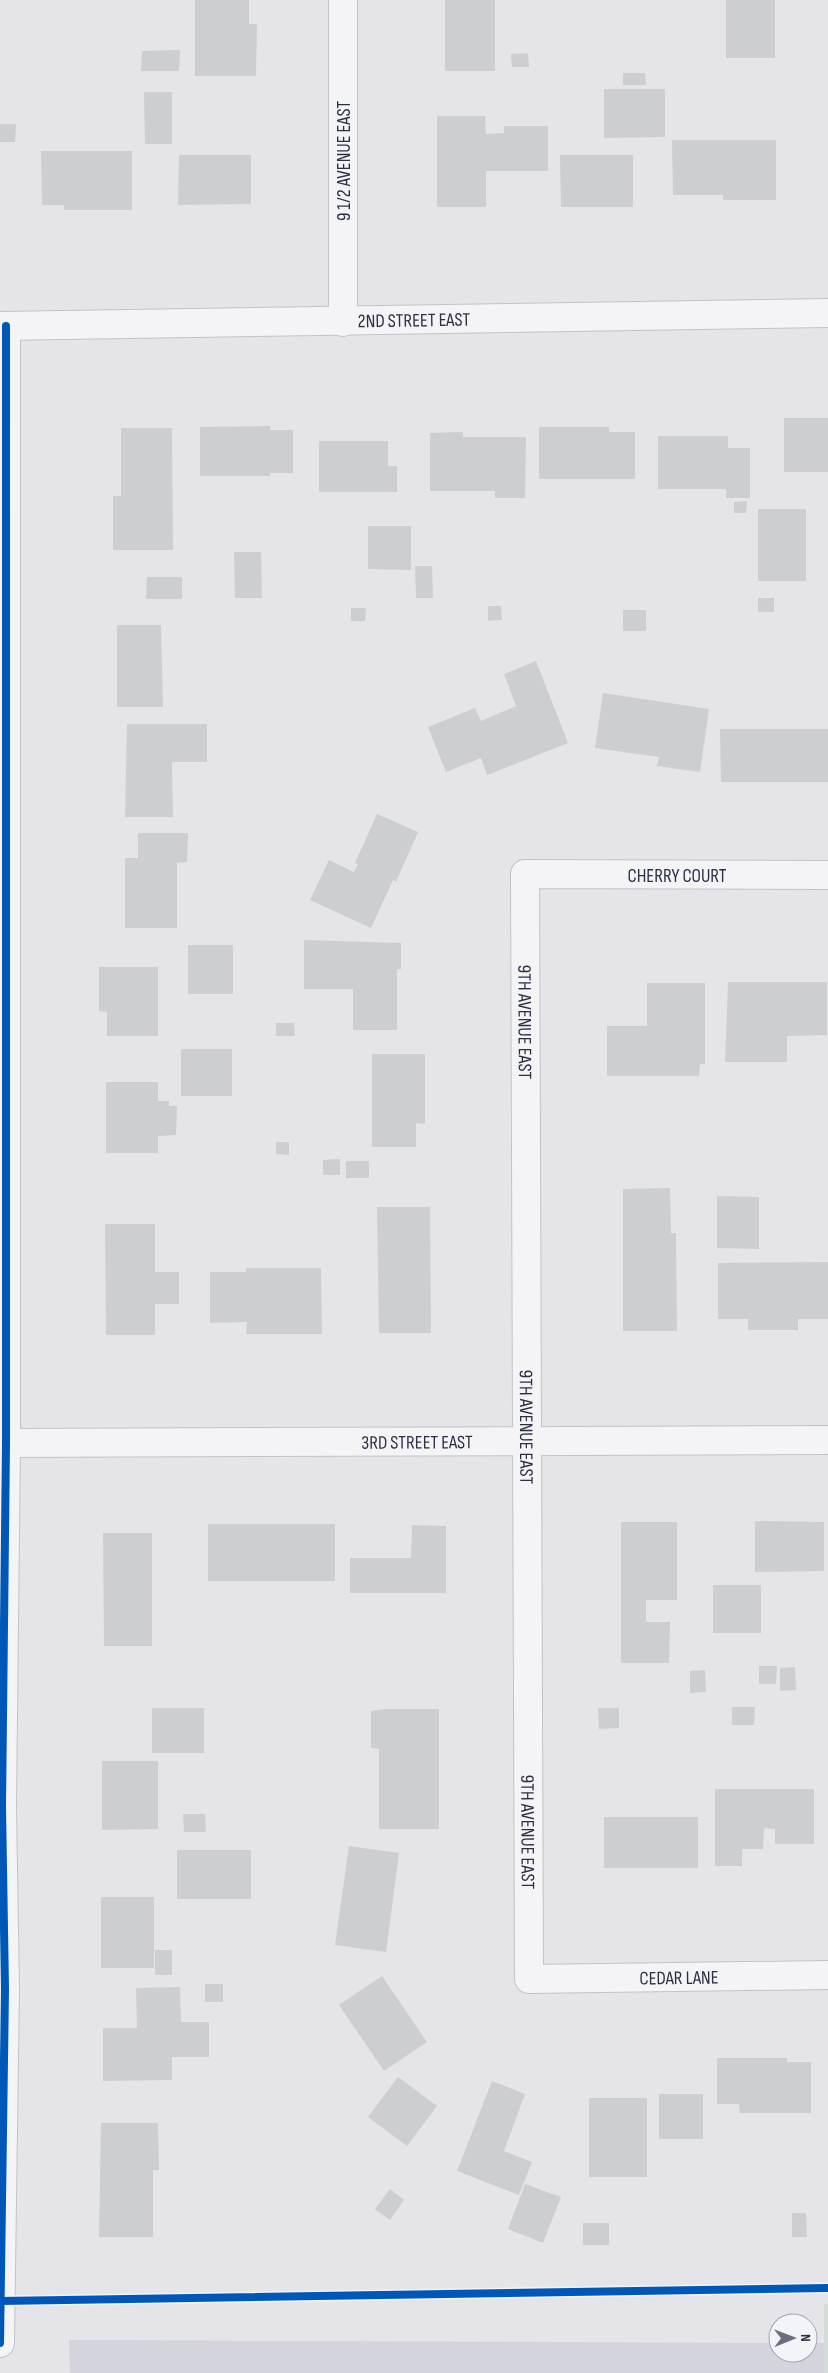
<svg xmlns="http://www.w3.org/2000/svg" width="828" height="2373" font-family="'Sofia Sans Condensed',sans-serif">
  <rect width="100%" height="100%" fill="#e5e5e9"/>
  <path fill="#d3d4dc" d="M69,2340L778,2343V2353H808V2343H824V2373H70Z"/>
  <rect fill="#d3dcd5" x="824" y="2304" width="4" height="69"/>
  <g fill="#cdced1">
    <path d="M195,0H249V24H257L256,76H195Z"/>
    <rect x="445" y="0" width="50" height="71"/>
    <rect x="726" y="0" width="49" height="58"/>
    <path d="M180,50L179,71H141L142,51Z"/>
    <path d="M528,53L529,67H512L511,54Z"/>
    <path d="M623,73H645L646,85H623Z"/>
    <path d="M604,89H665V137L604,138Z"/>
    <path d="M144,92H172V144H145Z"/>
    <path d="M437,116H485L486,134L504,133V126H548V171H486V207H437Z"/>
    <path d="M0,124H16L15,142H0Z"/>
    <path d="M672,140H776V200H723V195H673Z"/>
    <path d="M41,151H132V210H64V205H42Z"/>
    <path d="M179,155H251V204L178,205Z"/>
    <path d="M560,155H633V207H561Z"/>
    <rect x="784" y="418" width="44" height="54"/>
    <path d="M270,426V430H293V473H270V476H200V427Z"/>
    <path d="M539,427H609V432H635V479H539Z"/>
    <path d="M121,428H172L173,550H113V496H121Z"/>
    <path d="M463,432V437H526L525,498H495V491H430V433Z"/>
    <path d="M658,436H728V448H750V498H726V489H658Z"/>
    <path d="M319,441H388V466H397V492H319Z"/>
    <path d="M747,501L746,513H734V502Z"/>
    <rect x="758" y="509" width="48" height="72"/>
    <path d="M368,526H411V570L368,569Z"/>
    <path d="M234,552H261L262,598H235Z"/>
    <path d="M415,566H432L433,598H416Z"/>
    <path d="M147,577H182V599H146Z"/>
    <rect x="758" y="598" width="16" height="14"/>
    <path d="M488,606H501L502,620L488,621Z"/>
    <path d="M351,608H366L365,621H351Z"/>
    <rect x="623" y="610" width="23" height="21"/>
    <path d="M117,625H161L163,707H117Z"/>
    <path d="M536,661L568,743L487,775L481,758L446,772L428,727L475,708L481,721L516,706L504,674Z"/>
    <path d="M603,693L709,709L700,772L657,766L659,757L595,748Z"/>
    <path d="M127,724H207V762H172L173,817H125Z"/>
    <path d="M720,729H828V782H721Z"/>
    <path d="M377,814L418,832L396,882L393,880L371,928L310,900L329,860L354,872L358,864L355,863Z"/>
    <path d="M138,833H188L187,862L177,863V928H125V858H138Z"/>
    <path d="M304,940L401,943V969H397V1030H353V989H304Z"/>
    <rect x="188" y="945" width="45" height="49"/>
    <path d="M99,967H158V1036H107V1012L99,1011Z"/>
    <path d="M728,982H827V1035L787,1036V1062H725Z"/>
    <path d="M647,983H705V1064H700L699,1076H607V1026H647Z"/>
    <path d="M276,1023H294L295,1036H276Z"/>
    <rect x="181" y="1049" width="51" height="47"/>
    <path d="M372,1054H425V1124L416,1123V1147H372Z"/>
    <path d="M106,1082H158V1101H169V1106H177L176,1135L158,1136V1153H106Z"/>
    <path d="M276,1142H289V1155L276,1154Z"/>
    <path d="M340,1159V1175H323V1160Z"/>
    <rect x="346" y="1161" width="23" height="17"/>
    <path d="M670,1188L671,1233H676L677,1331H623V1189Z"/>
    <path d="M717,1196L759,1197V1249L717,1248Z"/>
    <path d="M377,1207H430L431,1333H379Z"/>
    <path d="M105,1224H155V1272H179V1304H155V1335H106Z"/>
    <path d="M828,1262V1319H798V1330H748V1319H718V1263Z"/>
    <path d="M246,1268H321L322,1334H246L247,1322L210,1323V1272H246Z"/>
    <path d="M755,1521L824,1522V1571L755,1572Z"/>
    <path d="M621,1522H677V1600H646V1622H670L669,1663H621Z"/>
    <rect x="208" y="1524" width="127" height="57"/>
    <path d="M412,1525L446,1526V1593H350V1558H411Z"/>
    <path d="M103,1533H152V1646H104Z"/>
    <rect x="713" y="1585" width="48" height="48"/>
    <path d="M759,1666H777L776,1684H759Z"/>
    <path d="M795,1667L796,1690L780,1691V1668Z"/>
    <path d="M705,1670L706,1692L690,1693V1671Z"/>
    <path d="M732,1707H755L754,1725H732Z"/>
    <rect x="152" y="1708" width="52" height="45"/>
    <path d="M598,1708H619V1728L599,1729Z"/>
    <path d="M386,1709H439V1829H379V1749L371,1748V1711Z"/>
    <path d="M102,1761H158V1829L102,1830Z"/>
    <path d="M715,1789H814V1844H775V1829L764,1828L763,1849H742V1866H715Z"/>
    <path d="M183,1814H205L206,1832H184Z"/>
    <rect x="604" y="1817" width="94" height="51"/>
    <path d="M349,1846L399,1853L386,1952L335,1945Z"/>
    <rect x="177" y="1850" width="74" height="49"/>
    <rect x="101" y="1897" width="53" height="71"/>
    <rect x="155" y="1950" width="17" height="25"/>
    <path d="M382,1976L427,2042L384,2071L339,2005Z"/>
    <rect x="205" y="1984" width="18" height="18"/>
    <path d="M180,1987L181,2022H209V2057H172V2080L103,2081V2028H137L136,1988Z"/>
    <path d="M717,2058H787V2062H811V2113H740L739,2104H717Z"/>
    <path d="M398,2077L437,2106L407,2146L368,2117Z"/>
    <path d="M492,2081L525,2094L504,2151L532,2162L519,2195L457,2171Z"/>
    <rect x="659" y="2094" width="44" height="45"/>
    <rect x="589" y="2098" width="58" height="79"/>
    <path d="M101,2123H158L159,2170H153V2237H99Z"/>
    <path d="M525,2184L561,2197L543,2243L508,2229Z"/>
    <path d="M390,2189L404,2200L390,2220L375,2209Z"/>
    <path d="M792,2213H806L807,2237H792Z"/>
    <rect x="583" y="2223" width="26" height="22"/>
  </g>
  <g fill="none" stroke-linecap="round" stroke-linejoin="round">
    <g stroke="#c3c3c7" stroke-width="30">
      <g id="street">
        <path d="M343,0V322"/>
        <path id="s1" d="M0,326L828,313"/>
        <path id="s2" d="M828,875L525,874L529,1979L828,1975"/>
        <path id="s3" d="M6,1443L828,1440"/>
        <path d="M0,2343L5,1989L2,1807L6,1443V326"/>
      </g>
    </g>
    <use href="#street" stroke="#f4f4f6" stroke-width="28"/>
    <g stroke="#f3f4f8" stroke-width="11">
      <g id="cycleway">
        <path d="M0,2301L828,2288"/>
        <path d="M0,2343L5,1989L2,1807L6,1443V326"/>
      </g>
    </g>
    <use href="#cycleway" stroke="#0057b8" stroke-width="8"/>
  </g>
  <g text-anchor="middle" stroke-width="4.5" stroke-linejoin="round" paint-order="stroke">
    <g font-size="19" fill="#2b2f43" stroke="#f3f4f8">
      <text transform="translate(343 161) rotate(-90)" y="7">9 1/2 AVENUE EAST</text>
      <text dy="7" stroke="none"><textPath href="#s1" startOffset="414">2ND STREET EAST</textPath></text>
      <text x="677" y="882">CHERRY COURT</text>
      <text dy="7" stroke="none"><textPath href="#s2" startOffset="451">9TH AVENUE EAST</textPath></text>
      <text dy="7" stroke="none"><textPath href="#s2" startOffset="856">9TH AVENUE EAST</textPath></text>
      <text dy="7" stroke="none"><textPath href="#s3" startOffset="411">3RD STREET EAST</textPath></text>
      <text dy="7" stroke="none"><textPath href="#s2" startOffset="1261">9TH AVENUE EAST</textPath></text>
      <text dy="7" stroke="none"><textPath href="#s2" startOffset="1558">CEDAR LANE</textPath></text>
    </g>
  </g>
  <g transform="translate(793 2338) rotate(89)"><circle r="24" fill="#f3f4f8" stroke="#a3a5b0"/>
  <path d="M0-4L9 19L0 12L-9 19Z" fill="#6c6f7d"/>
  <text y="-8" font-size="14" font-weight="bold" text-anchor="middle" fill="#2b2f43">N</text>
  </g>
</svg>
